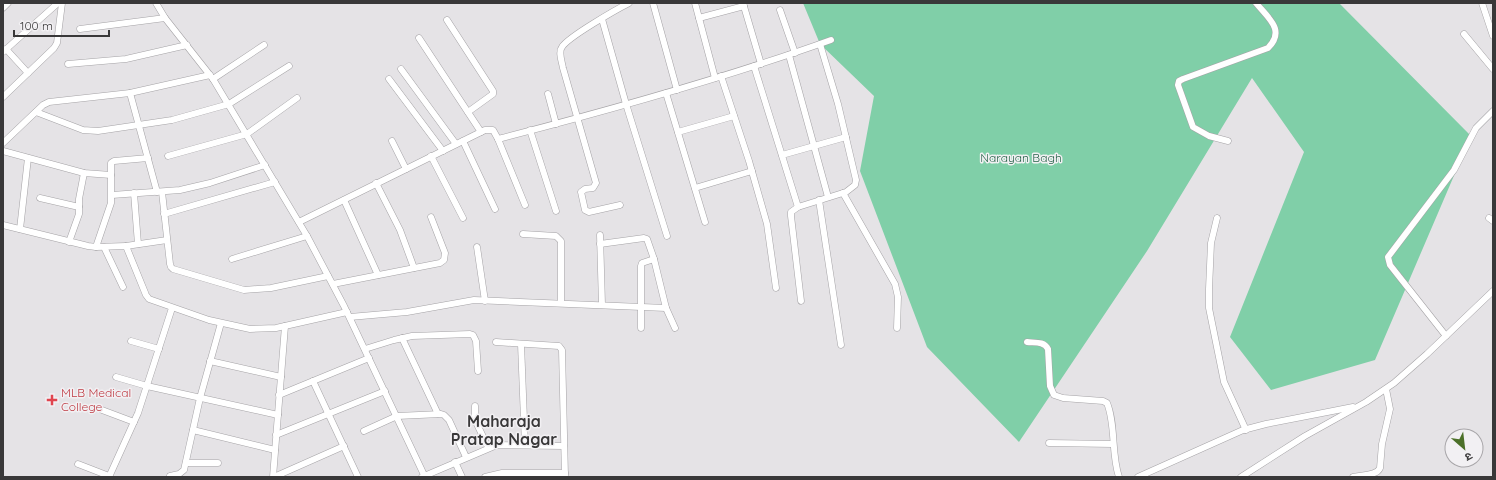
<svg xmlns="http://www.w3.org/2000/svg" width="1496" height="480" font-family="Quicksand,'Noto Sans Devanagari',sans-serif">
  <rect width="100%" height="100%" fill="#e5e3e6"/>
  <path fill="#80cfa8" d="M803,3H1339L1471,136L1375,360L1271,390L1230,337L1304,152L1252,78L1147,251L1019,442L927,347L860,171L874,96L820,44Z"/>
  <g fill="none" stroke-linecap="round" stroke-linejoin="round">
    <g stroke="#a5a3a6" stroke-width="7">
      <g id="minor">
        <path d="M156,3L165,18L213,79L307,236L344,306L425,477"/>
        <path d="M653,3L677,90"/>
        <path d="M695,3L715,78"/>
        <path d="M743,3L761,64"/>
        <path d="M1482,3L1493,36"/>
        <path d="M3,8L8,3"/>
        <path d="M780,10L795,53"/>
        <path d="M699,18L744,6"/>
        <path d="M602,19L626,104L667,236"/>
        <path d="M447,20L493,91V94L468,112"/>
        <path d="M80,29L165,18"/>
        <path d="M1464,34L1493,69"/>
        <path d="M419,38L481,132"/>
        <path d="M6,49L28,73"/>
        <path d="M3,52L58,3"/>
        <path d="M789,55L828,197"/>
        <path d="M68,64L126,59L187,45"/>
        <path d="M754,66L798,207"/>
        <path d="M401,69L456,144"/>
        <path d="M721,76L749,161L767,224L776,288"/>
        <path d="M213,79L264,45"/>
        <path d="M389,79L443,151"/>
        <path d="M130,93L157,192"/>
        <path d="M666,93L705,222"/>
        <path d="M548,94L556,124"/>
        <path d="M3,97L54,48L57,43L62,3"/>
        <path d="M36,112L83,130L98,131L172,120L229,104L289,66"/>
        <path d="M530,130L556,211"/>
        <path d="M678,132L734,116"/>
        <path d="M498,139L525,205"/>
        <path d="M392,141L406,169"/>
        <path d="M463,141L495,209"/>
        <path d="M1228,141L1209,136L1193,127L1178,85L1179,81L1183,79L1268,48C1286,30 1268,18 1256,3"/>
        <path d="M3,143L43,105L49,102L130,93L210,75"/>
        <path d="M3,151L84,173L111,175V163L114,161L148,158"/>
        <path d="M782,155L846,137"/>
        <path d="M168,156L247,134L297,98"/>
        <path d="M431,156L463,218"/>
        <path d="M376,183L400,230L414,268"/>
        <path d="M695,188L752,171"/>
        <path d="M162,192L170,264L171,267L173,269L244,290L271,288L328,276"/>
        <path d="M134,193L138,244"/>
        <path d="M843,193L895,284L898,297L897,328"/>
        <path d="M112,195L180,190L210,183L265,165"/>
        <path d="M40,198L79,207"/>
        <path d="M344,200L378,275"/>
        <path d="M819,200L841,345"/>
        <path d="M620,205L589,212L585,210L581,192L585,189L593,188L596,183L563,68C562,62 558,52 562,47C568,37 617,9 629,3"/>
        <path d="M164,214L275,182"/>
        <path d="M1217,218L1211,243L1209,289V308L1224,382L1246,430"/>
        <path d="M1489,218L1493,221"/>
        <path d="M299,222L485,130H493L498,139C610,110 722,79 831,40"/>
        <path d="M3,225L88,246L96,247L126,246L146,295L149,299L209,320L250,329L276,328L347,312"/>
        <path d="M20,229L28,158"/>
        <path d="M523,234L556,236L561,241V303"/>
        <path d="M600,235L602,305"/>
        <path d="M69,242L79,214V199L84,173"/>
        <path d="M600,244L644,238L647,239L654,259L666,308L675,328"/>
        <path d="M126,246L167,240"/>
        <path d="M96,247L111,203V175"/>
        <path d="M104,247L123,287"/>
        <path d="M477,247L485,301"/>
        <path d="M232,259L307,236"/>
        <path d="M333,284L440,263L444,260L445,253L431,217"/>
        <path d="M801,301L791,216V212L798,207L846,192L855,185L856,180L838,104L820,44"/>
        <path d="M350,317L407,312L474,300L666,308"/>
        <path d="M641,328V266L642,263L654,259"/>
        <path d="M1446,336L1390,265L1388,257L1454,170L1476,128L1493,111"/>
        <path d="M402,338L438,414"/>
        <path d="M131,341L159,349"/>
        <path d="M496,342L559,346L562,350L565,477"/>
        <path d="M1027,342C1034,343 1044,341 1048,349L1050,386L1054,395L1063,398L1103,401L1107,403C1116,425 1111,454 1119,477"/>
        <path d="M521,344L525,445"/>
        <path d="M365,349L394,340L412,336L470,334L473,335L476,341L478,371"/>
        <path d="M210,361L281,377"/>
        <path d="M116,377L147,386L278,415"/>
        <path d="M313,381L358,477"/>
        <path d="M279,395L369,358"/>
        <path d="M475,406V420L488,447"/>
        <path d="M102,410L134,422"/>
        <path d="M193,430L275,450"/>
        <path d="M364,431L397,416L441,414L444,415L449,420L466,457"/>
        <path d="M276,435L385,391"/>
        <path d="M1049,443L1113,444"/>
        <path d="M455,462L462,477"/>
        <path d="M186,463H218"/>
        <path d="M78,464L109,476"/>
        <path d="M170,476L179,474L184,470L200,398L221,323"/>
        <path d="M109,477L138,413L172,308"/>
        <path d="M273,477L285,326"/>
        <path d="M274,477L344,446"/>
        <path d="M422,477L497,445L564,446"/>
        <path d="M485,477L502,473H565"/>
        <path d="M1138,477L1243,430L1266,424L1353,407"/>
        <path d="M1241,477L1305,436L1366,402L1394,383L1427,354L1493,291"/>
        <path d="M1353,477C1361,475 1377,476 1380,468L1382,444L1390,409L1386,389"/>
      </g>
    </g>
    <use href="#minor" stroke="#fff" stroke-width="6"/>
  </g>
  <path fill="#e0444e" stroke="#f2f0f3" stroke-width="1.5" d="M50 394h4v4h4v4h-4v4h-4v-4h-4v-4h4z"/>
  <g text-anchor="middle" stroke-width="3" stroke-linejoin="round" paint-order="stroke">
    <g font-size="12" fill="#256348" stroke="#f2f0f3">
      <text x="1021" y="162">Narayan Bagh</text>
    </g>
    <g font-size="12" fill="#be3a42" stroke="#f2f0f3" text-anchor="start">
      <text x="61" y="397">MLB Medical<tspan x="61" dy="14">College</tspan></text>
    </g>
    <g font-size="16" font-weight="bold" fill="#393839" stroke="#f2f0f3">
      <text x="504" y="427">Maharaja<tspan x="504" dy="18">Pratap Nagar</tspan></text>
    </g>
  </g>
  <rect width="1496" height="480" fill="none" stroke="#393839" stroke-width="8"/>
  <g transform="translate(1464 448) rotate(152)"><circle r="19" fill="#f2f0f3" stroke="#a8a6a9"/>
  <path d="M0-3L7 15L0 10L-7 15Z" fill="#4c7029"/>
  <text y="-6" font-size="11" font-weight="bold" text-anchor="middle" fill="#393839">उ</text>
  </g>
  <path d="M14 30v6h95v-6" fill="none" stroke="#393839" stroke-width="2"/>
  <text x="20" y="30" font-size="12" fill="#393839" stroke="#f2f0f3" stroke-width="3" paint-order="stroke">100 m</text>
</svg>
